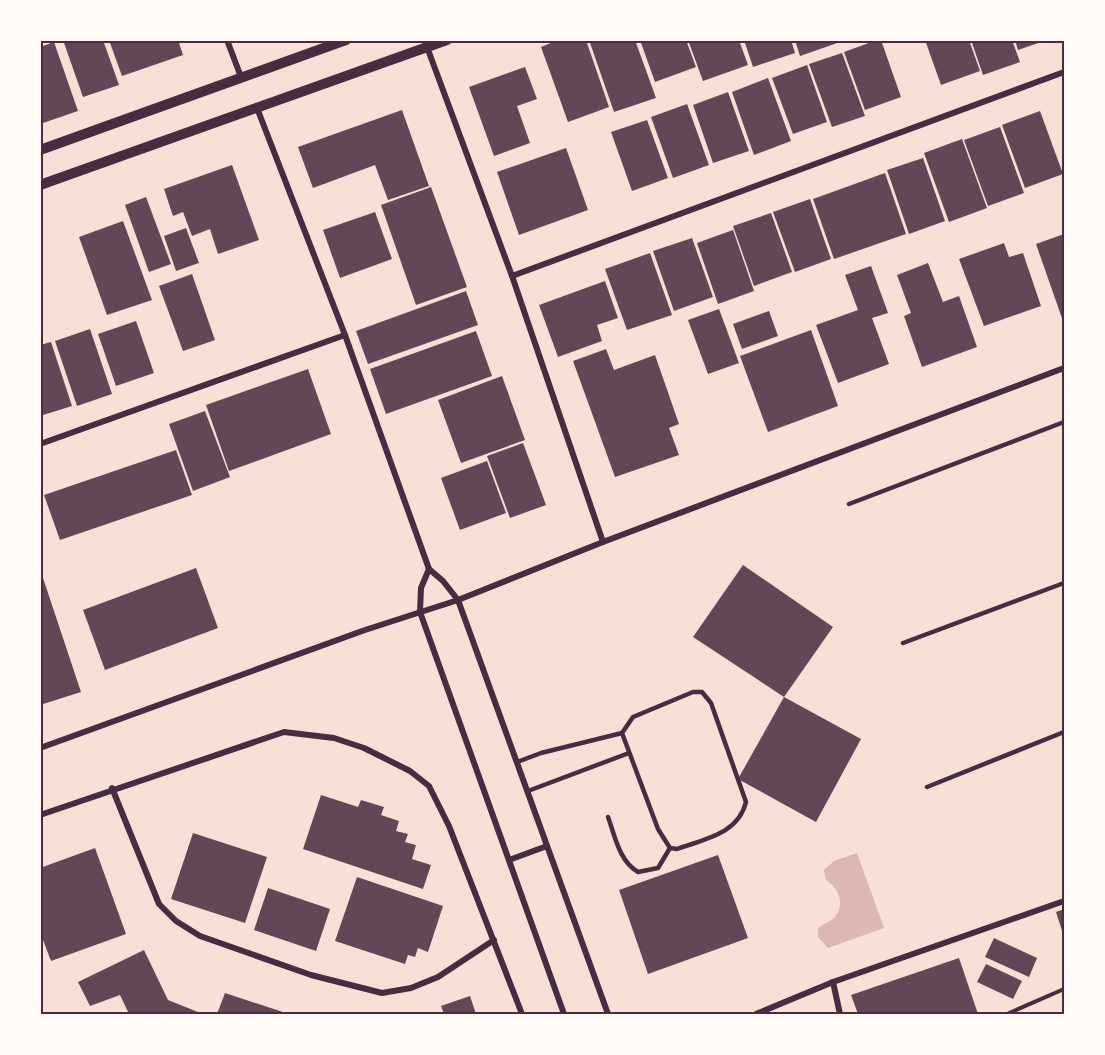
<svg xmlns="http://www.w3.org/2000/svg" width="1105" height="1055" font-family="Spectral,serif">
  <rect width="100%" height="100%" fill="#f7e1d7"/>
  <path fill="#dcb8b0" d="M857,853L884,928L828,948L818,937V929C822,924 829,922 834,918C846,905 839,888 826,880L824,870L834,861Z"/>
  <g fill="#644757">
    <path d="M63,40H103L119,85L83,97Z"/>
    <path d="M109,40H178L183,55L122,76Z"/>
    <path d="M558,40H586L609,107L568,122L541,47Z"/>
    <path d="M589,40H635L656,98L614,112Z"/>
    <path d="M640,40H686L696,67L655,82Z"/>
    <path d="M688,40H739L748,65L703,81Z"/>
    <path d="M744,40H791L795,53L753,67Z"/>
    <path d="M795,40H843V41L800,56Z"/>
    <path d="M877,40H881L901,97L865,110L844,52Z"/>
    <path d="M925,40H969L980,71L941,85Z"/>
    <path d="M971,40H1012L1020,62L983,75Z"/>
    <path d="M1015,40H1044V41L1018,50Z"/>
    <path d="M54,42L78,111L40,124V47Z"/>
    <path d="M842,53L865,116L832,127L809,64Z"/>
    <path d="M807,65L827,122L793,134L772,78Z"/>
    <path d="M525,67L537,99L517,106L530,143L494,156L469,87Z"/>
    <path d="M768,78L791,141L754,155L732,92Z"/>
    <path d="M728,92L749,151L713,163L693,105Z"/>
    <path d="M687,104L709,165L673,178L651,117Z"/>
    <path d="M402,110L429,186L388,200L375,165L313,188L298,147Z"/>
    <path d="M1040,111L1063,174L1025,188L1002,125Z"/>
    <path d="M647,120L668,178L632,191L611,132Z"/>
    <path d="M1000,127L1024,193L988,206L964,140Z"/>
    <path d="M962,139L987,208L949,222L924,153Z"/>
    <path d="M566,148L588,210L519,235L497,172Z"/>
    <path d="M923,158L945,221L909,234L887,170Z"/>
    <path d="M232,165L259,240L218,254L210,229L192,236L183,212L173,216L164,189Z"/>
    <path d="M885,173L906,234L834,259L813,199Z"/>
    <path d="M431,187L467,287L416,305L381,205Z"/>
    <path d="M146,197L171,264L149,272L125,205Z"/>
    <path d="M810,199L831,259L795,272L773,212Z"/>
    <path d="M375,212L392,259L340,278L323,230Z"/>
    <path d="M771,213L792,272L754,286L733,226Z"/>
    <path d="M123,221L152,300L107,315L79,237Z"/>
    <path d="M186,228L199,263L176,271L164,236Z"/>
    <path d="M733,230L754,291L718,304L697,243Z"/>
    <path d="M1064,234V324L1036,244Z"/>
    <path d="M692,238L713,297L674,311L653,251Z"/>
    <path d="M1004,243L1009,257L1023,253L1041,306L984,326L959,259Z"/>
    <path d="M650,253L672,315L627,330L605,269Z"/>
    <path d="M928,263L943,302L959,296L977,347L922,367L904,316L911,313L897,275Z"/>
    <path d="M871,266L888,313L872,318L889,364L838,383L816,325L858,310L845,275Z"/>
    <path d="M192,274L215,340L183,351L159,286Z"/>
    <path d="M605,281L618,318L597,325L602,341L558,357L539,305Z"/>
    <path d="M466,291L478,325L368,364L356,331Z"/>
    <path d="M719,309L739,363L708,374L688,320Z"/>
    <path d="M769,311L778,336L742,349L733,324Z"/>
    <path d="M136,321L154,373L116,386L98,334Z"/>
    <path d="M90,329L112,394L77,406L55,341Z"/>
    <path d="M811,330L838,406L768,432L740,356Z"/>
    <path d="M476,331L492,376L386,414L370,369Z"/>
    <path d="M51,342L72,406L40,416V345Z"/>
    <path d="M606,349L614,370L655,355L679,424L669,428L679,455L615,477L573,361Z"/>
    <path d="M308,369L331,434L229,471L206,405Z"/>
    <path d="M502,376L525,440L461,463L438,400Z"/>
    <path d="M205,411L230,477L193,491L169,424Z"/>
    <path d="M523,443L546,505L510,518L487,456Z"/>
    <path d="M176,450L192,495L60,540L44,495Z"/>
    <path d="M487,461L506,513L460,530L441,478Z"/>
    <path d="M743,565L833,627L784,697L861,739L816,822L738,779L784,697L693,637Z"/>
    <path d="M196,568L218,628L105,670L83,610Z"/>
    <path d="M40,569L81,692L40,705Z"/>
    <path d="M321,795L358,807L361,800L384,807L381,815L399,821L396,831L408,834L405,842L416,845L412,859L431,865L423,889L303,849Z"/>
    <path d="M193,833L267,857L245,923L171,899Z"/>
    <path d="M95,848L126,934L51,961L40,932V868Z"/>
    <path d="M718,855L748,938L648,974L619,890Z"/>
    <path d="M357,877L443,906L428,952L418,948L415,957L408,955L405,964L335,941Z"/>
    <path d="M268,888L330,909L316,951L254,930Z"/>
    <path d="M1064,909V937L1056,912Z"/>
    <path d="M994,938L1037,958L1029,977L985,957Z"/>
    <path d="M144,950L168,1000L203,1014H129L120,995L90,1006L78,982Z"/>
    <path d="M959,958L978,1014H858L851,995Z"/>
    <path d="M986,964L1022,981L1013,999L977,982Z"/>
    <path d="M225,993L289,1014H217Z"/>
    <path d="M470,996L476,1014H444L441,1006Z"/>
  </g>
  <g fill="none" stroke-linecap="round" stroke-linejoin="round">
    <path stroke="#4a2c40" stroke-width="4" d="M1007,1014L1064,989"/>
    <g stroke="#4a2c40" stroke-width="4.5">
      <path d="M849,504L1064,422"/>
      <path d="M903,643L1064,583"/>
      <path d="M693,692H702L711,703L746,802C738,834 705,839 677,849L670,848L658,829L622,733L633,717Z"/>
      <path d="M517,762L541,753L622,733"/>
      <path d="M927,787L1064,732"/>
      <path d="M528,791L629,753"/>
      <path d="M608,817C615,836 619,861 638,872L658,868L670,848"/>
    </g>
    <g stroke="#4a2c40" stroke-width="6">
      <path d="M227,40L241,77"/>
      <path d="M427,47L512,276L603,542"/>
      <path d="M257,108L345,335L429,569"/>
      <path d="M512,276L1064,72"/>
      <path d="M40,444L345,335"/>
      <path d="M429,569L443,581L458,600L608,1014"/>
      <path d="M429,569L421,588L420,612L564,1014"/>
      <path d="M40,748L365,630L458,600L603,542L1064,368"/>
      <path d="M112,788L159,904L176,921L200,936L311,975L382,993L411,988L438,977L494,940"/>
      <path d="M40,815L284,732L334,738L364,748L410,771L429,786L449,826L522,1014"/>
      <path d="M509,860L547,846"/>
      <path d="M833,982L840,1014"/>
      <path d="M756,1014L833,982L1064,901"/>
    </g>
    <g stroke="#4a2c40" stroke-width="10">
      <path d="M40,150L346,40"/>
      <path d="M40,185L447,40"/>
    </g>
  </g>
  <rect width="1105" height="1055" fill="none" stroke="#fffaf5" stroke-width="84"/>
  <rect x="42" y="42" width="1021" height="971" fill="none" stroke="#4a2c40" stroke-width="2"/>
</svg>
